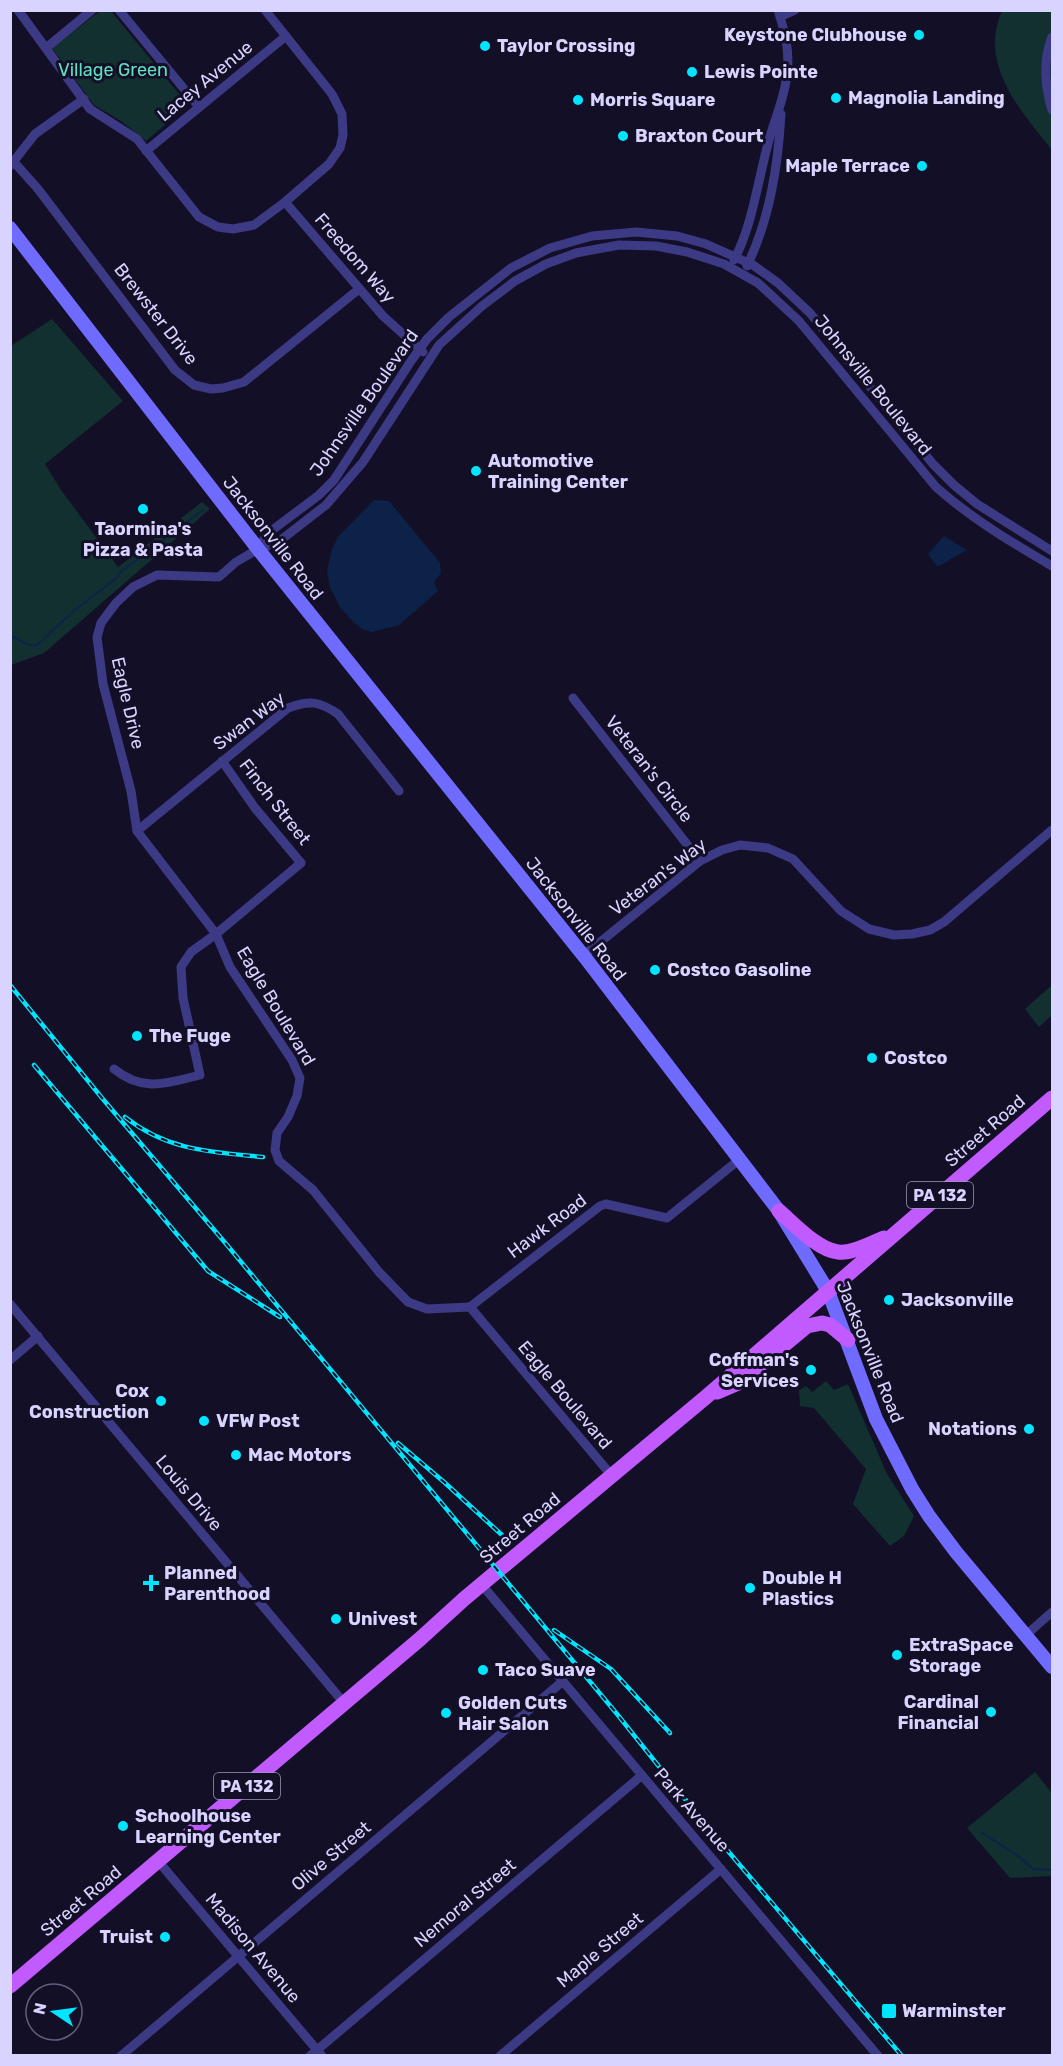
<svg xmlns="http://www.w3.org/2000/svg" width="1063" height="2066" font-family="Rubik,sans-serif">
  <rect width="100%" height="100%" fill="#130f26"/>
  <g fill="#12302f">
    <path d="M100,11H111L188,105L146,141L121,121L94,105L52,48Z"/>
    <path d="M1002,11H1052V150C1021,111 978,65 1002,11Z"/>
    <path d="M52,319L123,401L45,464L61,490L118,567L202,502L210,509L44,653L11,665V346Z"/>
    <path d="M1052,985V1015L1039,1027L1025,1009Z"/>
    <path d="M826,1381L834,1390L848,1384L887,1474L914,1516L904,1536L890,1546L853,1504L866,1469L814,1408L800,1406L799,1390L806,1386L812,1392Z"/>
    <path d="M1035,1772L1052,1793V1876L1010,1878L967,1828Z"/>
  </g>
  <g fill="#0c2248">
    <path d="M374,500L389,501L440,563L441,573L434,582L438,591L399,625L372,632L364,630L354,623L340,607L330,587L327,571L332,549L338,537Z"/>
    <path d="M944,536L967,550L939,566L936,565L928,554Z"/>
  </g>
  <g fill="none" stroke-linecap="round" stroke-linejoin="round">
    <g stroke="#0c2248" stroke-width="2">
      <path d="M10,635L26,644L36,646L75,610L115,579L122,571L203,510"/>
      <path d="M982,1833L1017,1855L1033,1869L1052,1870"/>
    </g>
    <g stroke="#3d3a85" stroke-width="9">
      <path d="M18,10L90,109L137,139L199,217L218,227L233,229L254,225L285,202L329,164L340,148L343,135L342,114L332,94L265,10"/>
      <path d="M119,10L199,107"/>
      <path d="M780,17L795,10"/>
      <path d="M1052,37C1043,60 1045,87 1052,110"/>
      <path d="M46,48L92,10"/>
      <path d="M146,151L286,36"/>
      <path d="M14,162L38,189L175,370L194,385L211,389L223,388L244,382L359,289"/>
      <path d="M10,166L35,134L84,99"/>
      <path d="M285,202L383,316L423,352"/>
      <path d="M734,260C753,224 758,179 769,140C775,118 785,97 787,74C790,51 785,32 778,10"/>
      <path d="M747,266C770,218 778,166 781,114"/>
      <path d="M258,549L267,534L319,495L334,480L411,361L427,339L449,317L511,268L550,248L592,236L636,232L677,236L706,244L753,265L778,283L810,313L933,464L954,485L977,504L1052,551"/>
      <path d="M573,698L700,861"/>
      <path d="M137,831L288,708C309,700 319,701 338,714L399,791"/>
      <path d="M583,956L700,861L722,850L740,845L768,848L793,859L841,911L869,929L894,935L912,934L930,930L944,922L1052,830"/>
      <path d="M114,1069C144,1093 167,1083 200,1075L183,998L181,967L191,952L216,934L301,863L255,808L222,761"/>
      <path d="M10,1304L344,1703"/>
      <path d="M470,1307L427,1309L408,1302L379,1272L313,1190L279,1161L275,1150L277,1133L288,1117L297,1096L300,1078L292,1060L230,967L216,934L137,831L131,791L103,684L97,637L101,623L116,603L133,587L157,575L219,577L236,562L258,549L277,543L326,505L363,462L439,345L482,306L515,281L546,264L576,253L619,245L656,246L687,252L724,264L758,283L799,321L936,487C972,519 1011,542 1052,566"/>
      <path d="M470,1307L600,1206L606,1204L667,1218L740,1159"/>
      <path d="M470,1307L612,1476"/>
      <path d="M10,1360L38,1336"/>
      <path d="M482,1585L878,2056"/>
      <path d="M1026,1635L1052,1612"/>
      <path d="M158,1861L322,2056"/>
      <path d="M121,2056L563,1681"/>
      <path d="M310,2056L641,1776"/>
      <path d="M500,2056L721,1869"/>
    </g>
    <path stroke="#6f6bff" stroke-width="14" d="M10,228L258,549L587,960L779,1211L828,1291L876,1419L912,1489L929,1516L956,1552L1052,1667"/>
    <g stroke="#c25bff" stroke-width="15">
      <path d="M779,1211C794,1224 818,1250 838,1252C852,1254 871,1243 884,1238"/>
      <path d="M717,1392L738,1383L807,1326L822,1323L830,1325L848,1340"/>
      <path d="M10,1986L420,1639L464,1599L706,1397L1052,1098"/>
    </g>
    <g stroke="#00e5ff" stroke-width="4.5">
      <g id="rail">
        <path d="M10,985L102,1098L227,1245L617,1714L705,1824L902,2056"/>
        <path d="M34,1065L208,1271L280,1317"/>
        <path d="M125,1117C168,1151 211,1152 263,1157"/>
        <path d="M398,1443L444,1482L503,1536"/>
        <path d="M554,1630L611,1669L670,1733"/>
      </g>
    </g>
    <use href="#rail" stroke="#130f26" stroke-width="2" stroke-dasharray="7" stroke-linecap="butt"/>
  </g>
  <g fill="#00e5ff" stroke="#130f26" stroke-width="2">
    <circle cx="919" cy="35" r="6"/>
    <circle cx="485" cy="46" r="6"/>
    <circle cx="692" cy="72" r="6"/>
    <circle cx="836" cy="98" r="6"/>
    <circle cx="578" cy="100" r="6"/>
    <circle cx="623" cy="136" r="6"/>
    <circle cx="922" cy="166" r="6"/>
    <circle cx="476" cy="471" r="6"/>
    <circle cx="143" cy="509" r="6"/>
    <circle cx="655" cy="970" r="6"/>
    <circle cx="137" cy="1036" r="6"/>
    <circle cx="872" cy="1058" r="6"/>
    <circle cx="889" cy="1300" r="6"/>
    <circle cx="811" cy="1370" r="6"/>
    <circle cx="161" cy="1401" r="6"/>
    <circle cx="204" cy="1421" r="6"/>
    <circle cx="1029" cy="1429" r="6"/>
    <circle cx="236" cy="1455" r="6"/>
    <path d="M148 1574h6v6h6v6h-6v6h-6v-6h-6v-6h6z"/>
    <circle cx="750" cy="1588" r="6"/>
    <circle cx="336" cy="1619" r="6"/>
    <circle cx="897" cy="1655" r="6"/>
    <circle cx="483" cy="1670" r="6"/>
    <circle cx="991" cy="1712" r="6"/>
    <circle cx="446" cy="1713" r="6"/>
    <circle cx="123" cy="1826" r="6"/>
    <circle cx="165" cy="1937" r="6"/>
    <rect x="881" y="2003" width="16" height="16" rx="3"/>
  </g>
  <g text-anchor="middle" stroke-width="6" stroke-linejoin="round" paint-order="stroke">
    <g fill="#130f26" stroke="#9e99be" stroke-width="1.5">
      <rect x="907" y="1182" width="66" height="26" rx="4.5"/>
      <rect x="214" y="1773" width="66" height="26" rx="4.5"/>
    </g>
    <g font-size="16" font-weight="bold" fill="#d9d4ff">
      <text x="940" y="1201">PA 132</text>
      <text x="247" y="1792">PA 132</text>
    </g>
    <g font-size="18" font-weight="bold" fill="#d9d4ff" stroke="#130f26" text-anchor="start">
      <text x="907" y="41" text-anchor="end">Keystone Clubhouse</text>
      <text x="497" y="52">Taylor Crossing</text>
      <text x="704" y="78">Lewis Pointe</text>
      <text x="848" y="104">Magnolia Landing</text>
      <text x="590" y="106">Morris Square</text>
      <text x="635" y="142">Braxton Court</text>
      <text x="910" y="172" text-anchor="end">Maple Terrace</text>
      <text x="488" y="467">Automotive<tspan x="488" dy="21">Training Center</tspan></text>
      <text x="143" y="535" text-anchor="middle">Taormina's<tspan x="143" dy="21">Pizza &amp; Pasta</tspan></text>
      <text x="667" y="976">Costco Gasoline</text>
      <text x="149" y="1042">The Fuge</text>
      <text x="884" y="1064">Costco</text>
      <text x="901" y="1306">Jacksonville</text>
      <text x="799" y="1366" text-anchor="end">Coffman's<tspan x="799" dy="21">Services</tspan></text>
      <text x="149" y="1397" text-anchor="end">Cox<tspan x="149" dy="21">Construction</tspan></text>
      <text x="216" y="1427">VFW Post</text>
      <text x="1017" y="1435" text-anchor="end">Notations</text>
      <text x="248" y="1461">Mac Motors</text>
      <text x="164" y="1579">Planned<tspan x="164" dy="21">Parenthood</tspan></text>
      <text x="762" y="1584">Double H<tspan x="762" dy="21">Plastics</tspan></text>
      <text x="348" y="1625">Univest</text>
      <text x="909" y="1651">ExtraSpace<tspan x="909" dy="21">Storage</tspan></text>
      <text x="495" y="1676">Taco Suave</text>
      <text x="979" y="1708" text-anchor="end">Cardinal<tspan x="979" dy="21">Financial</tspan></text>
      <text x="458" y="1709">Golden Cuts<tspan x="458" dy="21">Hair Salon</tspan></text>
      <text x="135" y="1822">Schoolhouse<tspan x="135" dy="21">Learning Center</tspan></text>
      <text x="153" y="1943" text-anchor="end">Truist</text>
      <text x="902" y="2017">Warminster</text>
    </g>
    <g font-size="18" fill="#5fe0c0" stroke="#130f26">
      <text x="113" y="76">Village Green</text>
    </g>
    <g font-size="18" fill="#d9d4ff" stroke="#130f26">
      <text transform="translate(205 81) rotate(-39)" y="6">Lacey Avenue</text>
      <text transform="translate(355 258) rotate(49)" y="6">Freedom Way</text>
      <text transform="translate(156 314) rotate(52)" y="6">Brewster Drive</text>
      <text transform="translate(873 385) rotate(51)" y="6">Johnsville Boulevard</text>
      <text transform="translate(364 403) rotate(-55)" y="6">Johnsville Boulevard</text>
      <text transform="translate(273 538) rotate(52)" y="6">Jacksonville Road</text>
      <text transform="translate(128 703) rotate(77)" y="6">Eagle Drive</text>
      <text transform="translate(249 721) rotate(-37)" y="6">Swan Way</text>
      <text transform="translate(649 769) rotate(52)" y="6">Veteran's Circle</text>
      <text transform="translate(275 802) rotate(52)" y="6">Finch Street</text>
      <text transform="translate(658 877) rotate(-37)" y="6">Veteran's Way</text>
      <text transform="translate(576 919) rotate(52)" y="6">Jacksonville Road</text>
      <text transform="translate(276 1006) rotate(59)" y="6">Eagle Boulevard</text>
      <text transform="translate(985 1131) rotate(-41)" y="6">Street Road</text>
      <text transform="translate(547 1226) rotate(-37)" y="6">Hawk Road</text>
      <text transform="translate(870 1352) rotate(68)" y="6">Jacksonville Road</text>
      <text transform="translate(565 1395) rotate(50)" y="6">Eagle Boulevard</text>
      <text transform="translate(189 1493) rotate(50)" y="6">Louis Drive</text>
      <text transform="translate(520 1528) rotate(-40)" y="6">Street Road</text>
      <text transform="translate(692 1810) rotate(49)" y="6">Park Avenue</text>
      <text transform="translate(331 1856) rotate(-40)" y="6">Olive Street</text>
      <text transform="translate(81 1901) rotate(-40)" y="6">Street Road</text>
      <text transform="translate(465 1903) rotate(-40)" y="6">Nemoral Street</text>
      <text transform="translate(253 1948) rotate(50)" y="6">Madison Avenue</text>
      <text transform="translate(600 1950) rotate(-40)" y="6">Maple Street</text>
    </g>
  </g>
  <rect width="1063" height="2066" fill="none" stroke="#d9d4ff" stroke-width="24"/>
  <g transform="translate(54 2012) rotate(283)"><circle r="28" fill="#130f26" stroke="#625e7d" stroke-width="1.5"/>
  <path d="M0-4.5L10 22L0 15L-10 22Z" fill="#00e5ff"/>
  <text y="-9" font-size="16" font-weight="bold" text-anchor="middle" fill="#d9d4ff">N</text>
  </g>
</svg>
